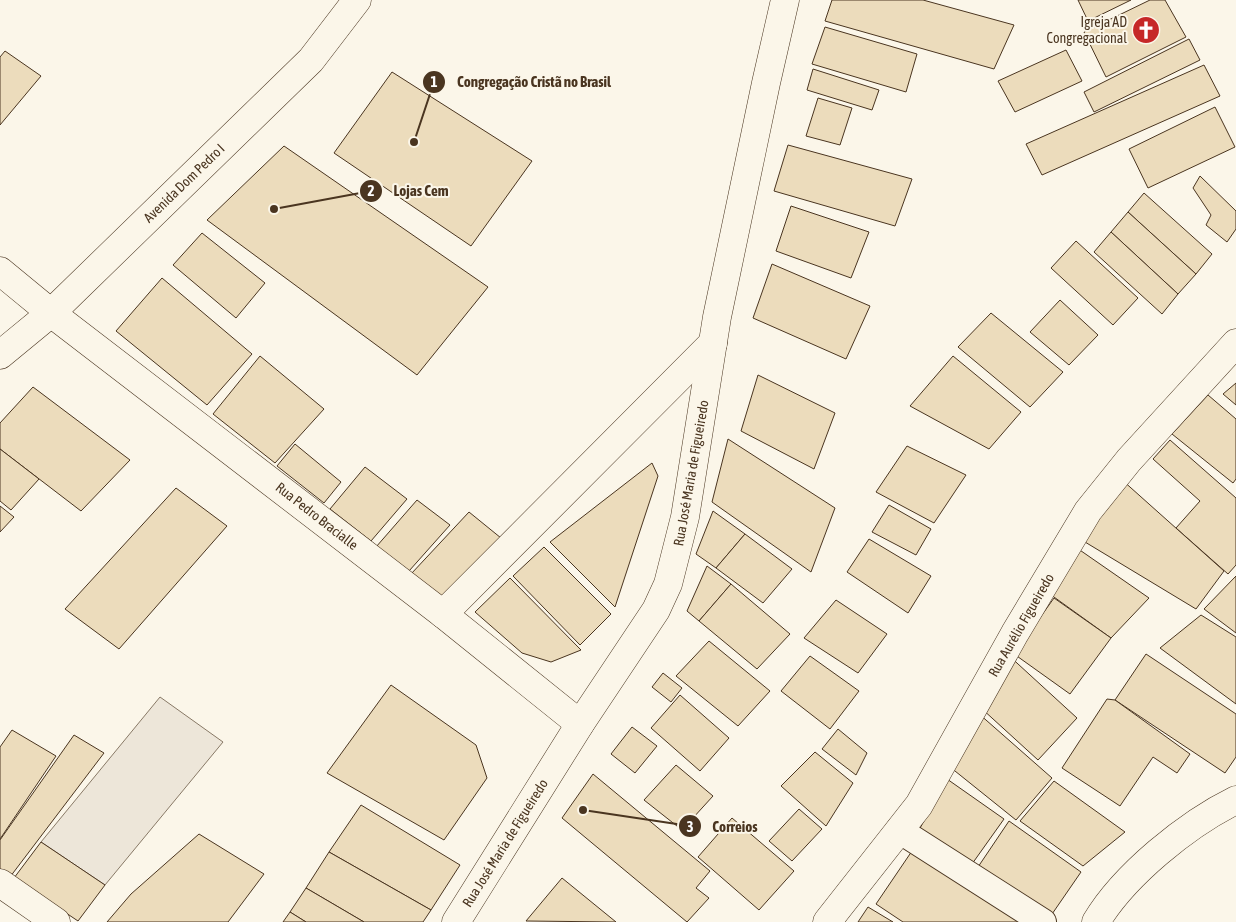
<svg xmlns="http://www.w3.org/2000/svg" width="1236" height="922" font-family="'Asap Condensed',sans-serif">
  <rect width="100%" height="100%" fill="#fbf6e9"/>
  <path fill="#ede6d9" stroke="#887966" d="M160,697L223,742L105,885L41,842Z"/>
  <g fill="#ecdcbc" stroke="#4a3520">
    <path d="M832,0H923L1014,25L994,69L825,21Z"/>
    <path d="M1078,0H1131L1088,21Z"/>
    <path d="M1150,0H1165L1186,37L1106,77L1084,32Z"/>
    <path d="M825,27L917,54L906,92L812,64Z"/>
    <path d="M1189,39L1200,60L1094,112L1084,92Z"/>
    <path d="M1066,50L1082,81L1015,112L998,81Z"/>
    <path d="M5,51L41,76L0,125V57Z"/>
    <path d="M1204,65L1220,96L1042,175L1026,144Z"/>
    <path d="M813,69L879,90L872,110L807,90Z"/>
    <path d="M392,72L532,161L471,246L334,153Z"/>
    <path d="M818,98L852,108L840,145L806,136Z"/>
    <path d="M1215,107L1235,147L1148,188L1129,149Z"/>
    <path d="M788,145L912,179L895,226L774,191Z"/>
    <path d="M284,146L488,287L417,375L207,220Z"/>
    <path d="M1200,176L1236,211V229L1227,242L1206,225L1211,215L1193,188Z"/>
    <path d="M1144,193L1212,254L1196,274L1128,212Z"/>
    <path d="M791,206L869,232L851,278L776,251Z"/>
    <path d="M1128,212L1196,274L1178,294L1111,232Z"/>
    <path d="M1111,232L1178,294L1162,314L1094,252Z"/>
    <path d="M202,233L265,283L236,318L173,265Z"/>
    <path d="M1076,241L1138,298L1113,325L1051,268Z"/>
    <path d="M772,264L870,306L846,359L753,318Z"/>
    <path d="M162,278L252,354L207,405L116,331Z"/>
    <path d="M1060,300L1098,335L1069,365L1030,332Z"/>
    <path d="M991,313L1063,372L1030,407L958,347Z"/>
    <path d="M260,356L324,409L275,463L213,414Z"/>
    <path d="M953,356L1021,412L989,449L910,406Z"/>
    <path d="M758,375L835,413L814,469L741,431Z"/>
    <path d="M1236,383V405L1223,394Z"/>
    <path d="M33,387L130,460L81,511L0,449V423Z"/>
    <path d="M1208,395L1236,419V479L1233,483L1172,434Z"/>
    <path d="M728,439L835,508L811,572L712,502Z"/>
    <path d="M1170,440L1236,498V565L1228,574L1176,528L1200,501L1153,459Z"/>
    <path d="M295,444L341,482L324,503L277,466Z"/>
    <path d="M907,446L966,475L934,523L876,492Z"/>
    <path d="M0,449L39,479L11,510L0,501Z"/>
    <path d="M652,463L658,476L615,607L550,542Z"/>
    <path d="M365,467L407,499L371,541L330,509Z"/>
    <path d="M1121,479L1224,571L1196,609L1080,539Z"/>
    <path d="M176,488L227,526L119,649L65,609Z"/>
    <path d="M417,500L450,525L409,571L376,547Z"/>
    <path d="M889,505L931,529L916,555L872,532Z"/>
    <path d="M0,506L14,517L0,532Z"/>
    <path d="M713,511L745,534L716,568L696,554Z"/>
    <path d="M469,512L501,538L443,599L411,574Z"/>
    <path d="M745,534L792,569L763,603L716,568Z"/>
    <path d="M869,539L931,576L908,613L847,572Z"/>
    <path d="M1074,546L1149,598L1111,638L1047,592Z"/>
    <path d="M544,547L611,614L580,645L513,576Z"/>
    <path d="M707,566L731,584L699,621L687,611Z"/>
    <path d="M1236,576V633L1204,609Z"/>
    <path d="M510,578L581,650L551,662L522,653L475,612Z"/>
    <path d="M731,584L790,634L757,669L699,621Z"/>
    <path d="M1054,598L1111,638L1070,694L1014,654Z"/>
    <path d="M836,600L887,634L858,673L804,638Z"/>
    <path d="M1201,615L1236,637V704L1160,648Z"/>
    <path d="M709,641L770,691L738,726L676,676Z"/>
    <path d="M1006,653L1077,718L1038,760L981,708Z"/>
    <path d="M1146,654L1236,714V757L1225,773L1115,700Z"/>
    <path d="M810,656L859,691L830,729L781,691Z"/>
    <path d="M663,673L682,688L671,702L652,687Z"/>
    <path d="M391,685L476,745L487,778L444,840L327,773Z"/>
    <path d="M680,695L729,738L700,771L651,728Z"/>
    <path d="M1107,699L1115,700L1190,754L1177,773L1153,757L1120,806L1062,768Z"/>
    <path d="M978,713L1052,778L1016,820L950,767Z"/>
    <path d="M632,727L657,746L635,773L611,754Z"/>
    <path d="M838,729L867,753L856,775L822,749Z"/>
    <path d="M12,730L56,756L0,839V747Z"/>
    <path d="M74,735L104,753L10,877L0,870V840Z"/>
    <path d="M815,752L853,783L826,826L781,786Z"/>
    <path d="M676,765L713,796L682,830L644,800Z"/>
    <path d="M593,774L710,871L696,888L709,898L687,922L562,818Z"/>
    <path d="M947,779L1004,819L972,864L919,830Z"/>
    <path d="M1054,781L1125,832L1083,866L1020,821Z"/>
    <path d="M361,805L460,865L431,910L329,852Z"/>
    <path d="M799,809L822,829L792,861L769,841Z"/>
    <path d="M732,818L794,871L759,910L698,857Z"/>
    <path d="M1009,821L1081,872L1050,917L978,867Z"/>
    <path d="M199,834L264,874L228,922H107L131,894Z"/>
    <path d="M41,842L105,885L78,921L14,878Z"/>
    <path d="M914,848L1026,922H903L876,904Z"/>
    <path d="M329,852L431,910L423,922H364L306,888Z"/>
    <path d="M562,878L616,922L526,921Z"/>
    <path d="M306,888L364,922H306L290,912Z"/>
    <path d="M868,907L893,922H858Z"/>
    <path d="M290,912L306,922H283Z"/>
  </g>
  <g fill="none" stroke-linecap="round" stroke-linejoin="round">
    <g stroke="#4a3520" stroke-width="28">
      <path id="pedestrian" d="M899,830L1043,922"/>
    </g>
    <g stroke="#4a3520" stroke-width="29">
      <g id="minor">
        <path d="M0,271L51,313L443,614L580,724"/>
        <path d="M443,614L713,343"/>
        <path d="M0,883L56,922"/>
        <path d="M827,922L919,805L1015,633L1088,511L1129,460L1236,343"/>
        <path d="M1096,922C1124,875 1187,824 1236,800"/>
      </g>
    </g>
    <g stroke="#4a3520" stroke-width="29">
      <g id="secondary">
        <path d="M0,355L51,313L311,60L357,0"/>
        <path d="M456,922L580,724L656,610L668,584L685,517L717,317L766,83L785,0"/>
      </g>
    </g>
    <use href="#pedestrian" stroke="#fbf6e9" stroke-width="26"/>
    <use href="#minor" stroke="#fbf6e9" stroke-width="28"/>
    <use href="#secondary" stroke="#fbf6e9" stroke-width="28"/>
  </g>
  <defs>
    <g id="church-disc" transform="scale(1.4375)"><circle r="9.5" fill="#c62828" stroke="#fbf6e9"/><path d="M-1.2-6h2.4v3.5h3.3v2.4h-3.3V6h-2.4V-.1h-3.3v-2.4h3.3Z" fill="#fff"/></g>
  </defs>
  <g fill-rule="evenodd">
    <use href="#church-disc" x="1146" y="30"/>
  </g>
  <g text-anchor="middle" stroke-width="4" stroke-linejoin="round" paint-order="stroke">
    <g font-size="14" fill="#4a3520" stroke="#fbf6e9" text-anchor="end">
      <text x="1127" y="27">Igreja AD<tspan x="1127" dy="16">Congregacional</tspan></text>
    </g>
    <g font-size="14" fill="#4a3520" stroke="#fbf6e9">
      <text transform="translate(184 183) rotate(-44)" y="5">Avenida Dom Pedro I</text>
      <text transform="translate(691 473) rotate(-80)" y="5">Rua José Maria de Figueiredo</text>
      <text transform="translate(317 516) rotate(38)" y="5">Rua Pedro Bracialle</text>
      <text transform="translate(1021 625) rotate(-60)" y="5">Rua Aurélio Figueiredo</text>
      <text transform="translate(505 843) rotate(-58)" y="5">Rua José Maria de Figueiredo</text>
    </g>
  </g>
  <path fill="none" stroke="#4a3520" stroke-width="2" d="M414 142L434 82M274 209L371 191M583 810L690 826"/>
  <g fill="#4a3520" stroke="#fbf6e9" stroke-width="2">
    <circle cx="414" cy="142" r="5"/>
    <circle cx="274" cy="209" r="5"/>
    <circle cx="583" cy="810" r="5"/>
    <circle cx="434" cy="82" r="12"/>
    <circle cx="371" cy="191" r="12"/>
    <circle cx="690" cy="826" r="12"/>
  </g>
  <g font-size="15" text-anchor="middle" font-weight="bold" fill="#fff">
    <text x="434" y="87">1</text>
    <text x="371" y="196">2</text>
    <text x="690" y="832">3</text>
  </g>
  <g font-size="15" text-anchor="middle" font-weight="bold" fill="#4a3520" stroke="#fbf6e9" stroke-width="4" stroke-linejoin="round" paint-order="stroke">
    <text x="534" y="87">Congregação Cristã no Brasil</text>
    <text x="421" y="196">Lojas Cem</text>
    <text x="735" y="832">Correios</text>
  </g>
</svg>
